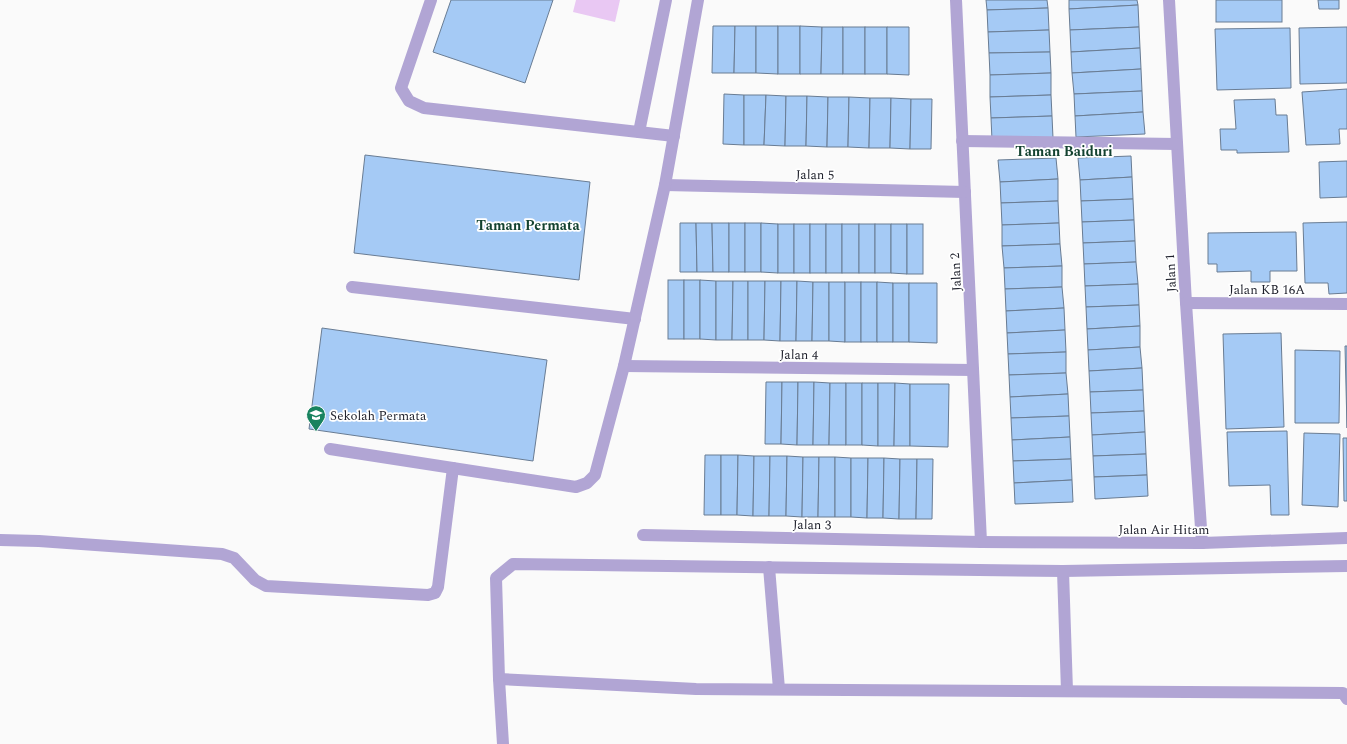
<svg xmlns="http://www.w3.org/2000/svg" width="1347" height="744" font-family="Spectral,serif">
  <rect width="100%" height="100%" fill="#fafafa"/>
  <path fill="#e9c8f3" d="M576,0H620L615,22L573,12Z"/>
  <g fill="#a5caf5" stroke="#697c93">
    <path d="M451,0H553L525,83L433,52Z"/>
    <path d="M986,0H1047L1048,8L987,10Z"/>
    <path d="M1069,0H1137L1138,5L1069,9Z"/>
    <rect x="1216" y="0" width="66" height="22"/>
    <path d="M1318,0H1339V9H1319Z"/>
    <path d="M1138,5L1139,27L1070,30L1069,9Z"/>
    <path d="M1048,8L1049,30L988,32L987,10Z"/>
    <path d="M713,26H735L734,73H712Z"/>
    <path d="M735,26H756V73H734Z"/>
    <path d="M756,26H778V74L756,73Z"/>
    <rect x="778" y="26" width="22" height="48"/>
    <path d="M800,26L822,27L821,74H800Z"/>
    <path d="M822,27H843V74H821Z"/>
    <rect x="843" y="27" width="22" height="47"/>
    <rect x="865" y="27" width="22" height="47"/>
    <path d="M887,27H909V75L887,74Z"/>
    <path d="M1139,27L1140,48L1071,52L1070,30Z"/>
    <path d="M1347,27V83L1300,84L1299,28Z"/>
    <path d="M1290,28L1291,88L1217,90L1215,29Z"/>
    <path d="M1049,30L1050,52L989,53L988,32Z"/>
    <path d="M1140,48L1141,69L1072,73L1071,52Z"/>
    <path d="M1050,52L1051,73L990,75L989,53Z"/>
    <path d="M1141,69L1142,91L1074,94L1072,73Z"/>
    <path d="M1051,73V95L990,97V75Z"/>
    <path d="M1347,89V129H1339L1340,144L1306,145L1302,92Z"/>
    <path d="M1142,91L1143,112L1075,116L1074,94Z"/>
    <path d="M724,94L744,95V145L723,144Z"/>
    <path d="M744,95H766L764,145H744Z"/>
    <path d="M766,95L786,96L785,146L764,145Z"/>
    <path d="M1051,95L1052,116L991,118L990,97Z"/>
    <path d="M786,96H807L806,146H785Z"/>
    <path d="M807,96L828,97L827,147L806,146Z"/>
    <path d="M828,97H849L848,147H827Z"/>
    <path d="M849,97L870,98L869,148L848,147Z"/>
    <path d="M870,98H891L890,148H869Z"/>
    <path d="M891,98L911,99L910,149L890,148Z"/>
    <path d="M911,99H932L931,149H910Z"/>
    <path d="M1275,99L1276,115H1287L1289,152L1237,153V150H1221L1220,129H1236L1234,100Z"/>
    <path d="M1143,112L1145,134L1076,137L1075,116Z"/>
    <path d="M1052,116L1053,138L992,140L991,118Z"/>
    <path d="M365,155L590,182L579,280L354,253Z"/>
    <path d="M1131,156L1132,177L1080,180L1078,158Z"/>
    <path d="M1056,158L1058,179L1000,182L998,160Z"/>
    <path d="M1347,161V197L1320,198L1319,162Z"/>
    <path d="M1132,177L1133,199L1081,201L1080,180Z"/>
    <path d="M1058,179V201L1001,203L1000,182Z"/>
    <path d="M1133,199L1134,220L1082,222L1081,201Z"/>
    <path d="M1058,201L1059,223L1002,225L1001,203Z"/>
    <path d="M1134,220L1135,241L1083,243L1082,222Z"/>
    <path d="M1347,222V293L1329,294L1328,283H1305L1303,223Z"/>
    <path d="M680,223H696L697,272H680Z"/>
    <path d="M696,223H712L713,272H697Z"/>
    <path d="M712,223H729V272H713Z"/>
    <rect x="729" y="223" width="16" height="49"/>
    <rect x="745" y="223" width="16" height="49"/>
    <path d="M761,223L778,224V273L761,272Z"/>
    <path d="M1059,223L1060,244L1002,246V225Z"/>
    <rect x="778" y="224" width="16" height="49"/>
    <rect x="794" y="224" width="16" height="49"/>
    <rect x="810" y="224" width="16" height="49"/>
    <rect x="826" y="224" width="16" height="49"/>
    <rect x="842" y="224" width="17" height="49"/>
    <rect x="859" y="224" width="16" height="49"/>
    <rect x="875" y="224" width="16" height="49"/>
    <path d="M891,224H907V274L891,273Z"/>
    <rect x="907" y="224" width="16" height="50"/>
    <path d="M1296,232L1297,271H1270V282H1251V271L1217,272V264H1208V233Z"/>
    <path d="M1135,241L1136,262L1084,264L1083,243Z"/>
    <path d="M1060,244L1062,266L1004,268L1002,246Z"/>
    <path d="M1136,262L1138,284L1085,286L1084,264Z"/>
    <path d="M1062,266V287L1005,289L1004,268Z"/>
    <rect x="668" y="280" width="16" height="59"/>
    <rect x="684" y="280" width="16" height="59"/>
    <path d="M700,280L716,281V340L700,339Z"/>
    <path d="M716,281H733L732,340H716Z"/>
    <path d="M733,281H748V340H732Z"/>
    <path d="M748,281H765L764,340H748Z"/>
    <path d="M765,281H781L780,341L764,340Z"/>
    <path d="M781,281H797L796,341H780Z"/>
    <path d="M797,281L813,282L812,341H796Z"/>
    <path d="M813,282H829V341H812Z"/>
    <path d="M829,282H845V342L829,341Z"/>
    <rect x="845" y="282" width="16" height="60"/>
    <rect x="861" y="282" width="16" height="60"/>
    <path d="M877,282L893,283V342H877Z"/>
    <rect x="893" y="283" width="16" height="59"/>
    <path d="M909,283H937V343L909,342Z"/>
    <path d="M1138,284L1139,305L1086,307L1085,286Z"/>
    <path d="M1062,287L1064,308L1006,311L1005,289Z"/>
    <path d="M1139,305L1140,326L1087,329L1086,307Z"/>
    <path d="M1064,308L1065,330L1007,333L1006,311Z"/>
    <path d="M1140,326V347L1088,350L1087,329Z"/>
    <path d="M322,328L547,360L533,461L309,429Z"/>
    <path d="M1065,330L1066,352L1008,354L1007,333Z"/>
    <path d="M1281,333L1284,427L1226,429L1223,334Z"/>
    <path d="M1345,346H1347V428Z"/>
    <path d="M1140,347L1142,368L1089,371L1088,350Z"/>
    <path d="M1295,350L1340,351L1339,423H1295Z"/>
    <path d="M1066,352V373L1009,375L1008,354Z"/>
    <path d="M1142,368L1143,390L1090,392L1089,371Z"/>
    <path d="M1066,373L1068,394L1010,397L1009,375Z"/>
    <path d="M766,382H782L781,444H765Z"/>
    <path d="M782,382H798L797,445L781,444Z"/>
    <path d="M798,382H814L813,445H797Z"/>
    <path d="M814,382L830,383L829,445H813Z"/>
    <path d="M830,383H846V445H829Z"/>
    <rect x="846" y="383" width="16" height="62"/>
    <path d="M862,383H878V446L862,445Z"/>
    <path d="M878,383H895L894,446H878Z"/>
    <path d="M895,383L910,384V446H894Z"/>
    <path d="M910,384H949L948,447L910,446Z"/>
    <path d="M1143,390L1144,411L1091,413L1090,392Z"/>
    <path d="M1068,394L1069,416L1011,418L1010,397Z"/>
    <path d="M1144,411L1145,432L1092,435L1091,413Z"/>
    <path d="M1069,416L1070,437L1012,440L1011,418Z"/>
    <path d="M1287,431L1289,515H1271L1270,485L1229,486L1227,432Z"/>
    <path d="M1145,432L1146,454L1093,456L1092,435Z"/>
    <path d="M1304,433L1340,434L1338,507L1302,505Z"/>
    <path d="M1070,437L1071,459L1013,461L1012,440Z"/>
    <path d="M1343,438H1347V501H1344Z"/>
    <path d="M1146,454L1147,475L1094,477L1093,456Z"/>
    <path d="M705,455H721V515H704Z"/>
    <path d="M721,455H738L737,515H721Z"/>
    <path d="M738,455L754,456L753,516L737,515Z"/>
    <path d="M754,456H770L769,516H753Z"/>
    <path d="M770,456H787L786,516H769Z"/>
    <path d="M787,456L803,457L802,517L786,516Z"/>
    <path d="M803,457H819L818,517H802Z"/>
    <path d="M819,457H835V517H818Z"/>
    <path d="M835,457L851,458V517H835Z"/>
    <path d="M851,458H868L867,518L851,517Z"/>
    <path d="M868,458H884L883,518H867Z"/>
    <path d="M884,458L900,459L899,519L883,518Z"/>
    <path d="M900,459H917L916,519H899Z"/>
    <path d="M917,459H933L932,519H916Z"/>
    <path d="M1071,459L1072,480L1014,483L1013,461Z"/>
    <path d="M1147,475L1148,496L1095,499L1094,477Z"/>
    <path d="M1072,480L1073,502L1015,504L1014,483Z"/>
  </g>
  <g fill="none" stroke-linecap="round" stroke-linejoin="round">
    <g stroke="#b1a5d4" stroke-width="12">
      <path d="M431,0L401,88L409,101L424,108L674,136"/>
      <path d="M956,0L981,542"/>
      <path d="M1169,0L1186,303L1202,543"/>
      <path d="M639,132L666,0"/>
      <path d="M962,141L1177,144"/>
      <path d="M665,185L965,192"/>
      <path d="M352,287L635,319"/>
      <path d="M1186,303L1347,304"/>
      <path d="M624,366L973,370"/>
      <path d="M330,449L576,487L587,483L595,475L624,366L665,185L698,0"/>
      <path d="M643,535L981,542L1202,543L1347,538"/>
      <path d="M0,540L39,541L222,554L234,558L255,580L266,586L428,595L435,593L438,587L453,468"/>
      <path d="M769,567L779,689"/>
      <path d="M1063,571L1067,691"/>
      <path d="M499,679L696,689L1343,693L1347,699"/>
      <path d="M503,744L499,679L496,578L513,564L1063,571L1347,566"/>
    </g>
  </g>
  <defs>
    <g id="school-pin" transform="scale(1)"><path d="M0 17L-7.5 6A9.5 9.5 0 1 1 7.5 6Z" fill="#18835f" stroke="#fff"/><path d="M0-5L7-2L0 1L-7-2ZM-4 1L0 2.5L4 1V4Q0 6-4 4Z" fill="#fff"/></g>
  </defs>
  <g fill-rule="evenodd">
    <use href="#school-pin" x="316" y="415"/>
  </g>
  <g text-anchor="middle" stroke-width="3.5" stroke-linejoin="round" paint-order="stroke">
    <g font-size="13" fill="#1e202b" stroke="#fff">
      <text transform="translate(815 174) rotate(1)" y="5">Jalan 5</text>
      <text transform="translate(955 272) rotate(-93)" y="5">Jalan 2</text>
      <text transform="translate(1170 273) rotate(-93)" y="5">Jalan 1</text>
      <text x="1267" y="294">Jalan KB 16A</text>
      <text transform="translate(799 354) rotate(1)" y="5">Jalan 4</text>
      <text transform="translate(812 524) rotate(1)" y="5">Jalan 3</text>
      <text x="1164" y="534">Jalan Air Hitam</text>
    </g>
    <g font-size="13" fill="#1e202b" stroke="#fff" text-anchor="start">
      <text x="330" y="420">Sekolah Permata</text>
    </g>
    <g font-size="14" font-weight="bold" fill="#134230" stroke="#fff">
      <text x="1064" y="156">Taman Baiduri</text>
      <text x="528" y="230">Taman Permata</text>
    </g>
  </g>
</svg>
